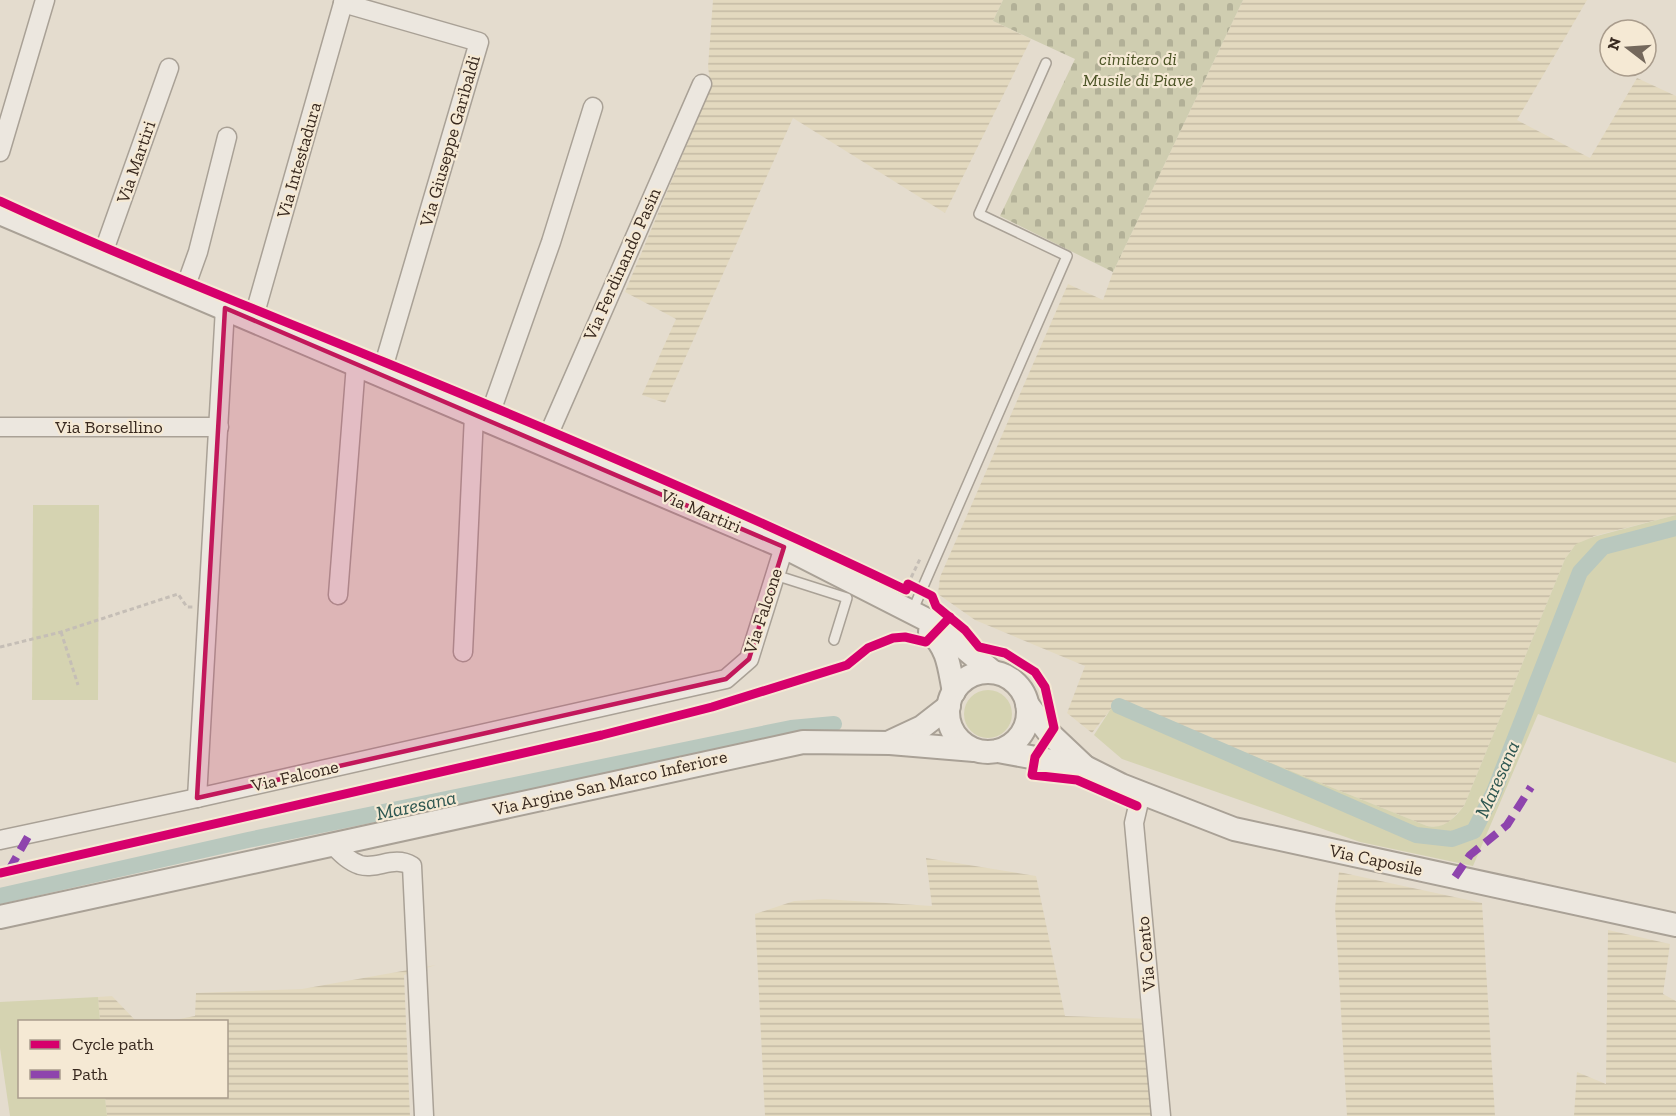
<svg xmlns="http://www.w3.org/2000/svg" width="1676" height="1116" font-family="'Zilla Slab',serif">
  <defs>
    <pattern id="farmland-rules" width="6" height="5" patternUnits="userSpaceOnUse" patternTransform="scale(1.5)"><rect width="6" height="5" fill="#e3d9bf"/><path d="M0 2.5h6" fill="none" stroke="#c4baa4"/></pattern>
    <pattern id="cemetery-stones" width="16" height="16" patternUnits="userSpaceOnUse" patternTransform="scale(1.5)"><rect width="16" height="16" fill="#cfcdb0"/><path d="M2 7V4a2 2 0 0 1 4 0v3zM10 15v-3a2 2 0 0 1 4 0v3z" fill="#b2b097"/></pattern>
  </defs>
  <rect width="100%" height="100%" fill="#e4dcce"/>
  <g fill="url(#farmland-rules)">
    <path d="M713,0H1003L993,21L1031,39L945,213L793,118L665,403L642,395L676,319L625,292L711,87L708,67Z"/>
    <path d="M1243,0H1587L1517,120L1590,158L1637,78L1676,96V515L1594,536L1573,548L1565,559L1464,806L1448,823L1438,827L1427,826L1123,703L1114,705L1092,733L1067,713L1085,666L975,620L938,594L940,577L1068,284L1103,300L1113,272Z"/>
    <path d="M926,858L1036,876L1065,1016L1153,1019L1165,1116H765L755,914L794,901L824,899L932,906Z"/>
    <path d="M1339,872L1482,903L1495,1116H1347L1335,908Z"/>
    <path d="M1608,930L1670,944L1663,994L1676,1001V1116H1574L1577,1072L1606,1084Z"/>
    <path d="M436,965L404,975L410,1116H107L105,1097L226,1096V1022L169,1021L195,1016L196,993L302,989Z"/>
    <path d="M112,996L136,1021H100L98,997Z"/>
  </g>
  <g fill="#d5d3b1">
    <path d="M33,505H99L98,700H32Z"/>
    <path d="M1676,515V763L1538,714L1473,866L1360,842L1122,759L1094,735L1112,707L1123,703L1427,826C1444,830 1454,818 1464,806L1565,559L1576,544L1593,537Z"/>
    <circle cx="988" cy="714" r="24"/>
    <path d="M98,997L100,1021L20,1022V1096L105,1097L107,1116H10L0,1048V1002Z"/>
  </g>
  <path fill="url(#cemetery-stones)" d="M1003,0H1243L1113,272L1000,216L1075,59L993,21Z"/>
  <g fill="none" stroke-linecap="round" stroke-linejoin="round">
    <g stroke="#b9c8be" stroke-width="16">
      <path d="M1119,706L1416,835L1452,839L1474,831L1494,792L1580,572L1603,547L1676,528"/>
      <path d="M0,896L248,840L791,728L834,724"/>
    </g>
    <g stroke="#a9a196" stroke-width="12">
      <g id="service">
        <path d="M775,575L847,598L834,640"/>
        <path d="M912,612L1067,256L979,214L1046,63"/>
      </g>
    </g>
    <g stroke="#a9a196" stroke-width="21">
      <g id="minor">
        <path d="M343,3L479,42L381,375"/>
        <path d="M0,152L45,0"/>
        <path d="M102,256L169,68"/>
        <path d="M184,291L198,252L227,137"/>
        <path d="M225,308L197,798L726,679L749,659L784,547"/>
        <path d="M253,320L344,0"/>
        <path d="M488,420L551,242L593,107"/>
        <path d="M0,427H219"/>
        <path d="M544,445L702,84"/>
        <path d="M338,595L356,364"/>
        <path d="M463,652L474,415"/>
        <path d="M1141,793L1134,823L1161,1116"/>
        <path d="M0,840L197,798"/>
        <path d="M332,844C340,852 348,861 360,865C377,870 394,855 412,866L424,1116"/>
      </g>
    </g>
    <g stroke="#a9a196" stroke-width="26">
      <g id="tertiary">
        <path d="M0,213L784,547L935,624L993,672"/>
        <path d="M930,632C949,649 949,668 954,692"/>
        <circle cx="988" cy="712" r="40"/>
        <path d="M1027,704L1049,733L1085,767"/>
        <path d="M892,741L922,727L949,706"/>
        <path d="M998,751L1085,767L1121,785L1234,829L1676,925"/>
        <path d="M0,917L803,742L890,743L974,750"/>
      </g>
    </g>
    <g stroke="#c5beb6" stroke-width="3" stroke-dasharray="4.5 3" stroke-linecap="butt">
      <path d="M908,584L920,559"/>
      <path d="M61,632L78,685"/>
      <path d="M0,647L61,632L178,594L187,607H193"/>
    </g>
    <use href="#service" stroke="#ece7df" stroke-width="9"/>
    <use href="#minor" stroke="#ece7df" stroke-width="18"/>
    <use href="#tertiary" stroke="#ece7df" stroke-width="22"/>
    <g stroke="#8e44ad" stroke-width="8" stroke-dasharray="15 8" stroke-linecap="butt">
      <path d="M9,870L30,833"/>
      <path d="M1455,877L1470,855L1507,825L1531,787"/>
    </g>
    <g stroke="#f5e9d4" stroke-width="13">
      <g id="cycleway">
        <path d="M0,201C126,259 255,309 384,362C560,434 735,508 906,590L908,584L932,596L936,606L965,630L979,647L1005,653L1035,672L1045,687L1054,728L1035,757L1032,775L1077,780L1137,806"/>
        <path d="M0,873L602,735L712,707L847,665L868,648L893,638L905,637L926,642L950,617"/>
      </g>
    </g>
    <use href="#cycleway" stroke="#d6006c" stroke-width="9"/>
  </g>
  <path fill="#c2185b" fill-opacity="0.2" stroke="#c2185b" stroke-width="4.5" stroke-linejoin="round" d="M225,308L784,547L749,659L726,679L197,798Z"/>
  <g text-anchor="middle" stroke-width="4.5" stroke-linejoin="round" paint-order="stroke">
    <g font-size="18" font-style="italic" fill="#4c5426" stroke="#f5e9d4">
      <text x="1138" y="65">cimitero di<tspan x="1138" dy="21">Musile di Piave</tspan></text>
    </g>
    <g font-size="18" fill="#38291f" stroke="#f5e9d4">
      <text transform="translate(450 141) rotate(-74)" y="6">Via Giuseppe Garibaldi</text>
      <text transform="translate(299 160) rotate(-74)" y="6">Via Intestadura</text>
      <text transform="translate(136 162) rotate(-71)" y="6">Via Martiri</text>
      <text transform="translate(622 264) rotate(-66)" y="6">Via Ferdinando Pasin</text>
      <text x="109" y="433">Via Borsellino</text>
      <text transform="translate(701 511) rotate(23)" y="6">Via Martiri</text>
      <text transform="translate(763 611) rotate(-72)" y="6">Via Falcone</text>
      <text transform="translate(295 776) rotate(-13)" y="6">Via Falcone</text>
      <text transform="translate(610 783) rotate(-13)" y="6">Via Argine San Marco Inferiore</text>
      <text transform="translate(1376 860) rotate(12)" y="6">Via Caposile</text>
      <text transform="translate(1146 954) rotate(-95)" y="6">Via Cento</text>
    </g>
    <g font-size="20" font-style="italic" fill="#2e5751" stroke="#f5e9d4">
      <text transform="translate(1497 779) rotate(-66)" y="7">Maresana</text>
      <text transform="translate(416 805) rotate(-12)" y="7">Maresana</text>
    </g>
  </g>
  <rect x="18" y="1020" width="210" height="78" fill="#f5e9d4" stroke="#a99c8c" stroke-width="1.5"/>
  <rect x="30" y="1040" width="30" height="9" fill="#d6006c" stroke="#a99c8c" stroke-width="1.5"/>
  <text x="72" y="1050" font-size="18" fill="#38291f">Cycle path</text>
  <rect x="30" y="1070" width="30" height="9" fill="#8e44ad" stroke="#a99c8c" stroke-width="1.5"/>
  <text x="72" y="1080" font-size="18" fill="#38291f">Path</text>
  <g transform="translate(1628 48) rotate(287)"><circle r="28" fill="#f5e9d4" stroke="#a99c8c" stroke-width="1.5"/>
  <path d="M0-4.5L10 22L0 15L-10 22Z" fill="#74685c"/>
  <text y="-9" font-size="16" font-weight="bold" text-anchor="middle" fill="#38291f">N</text>
  </g>
</svg>
